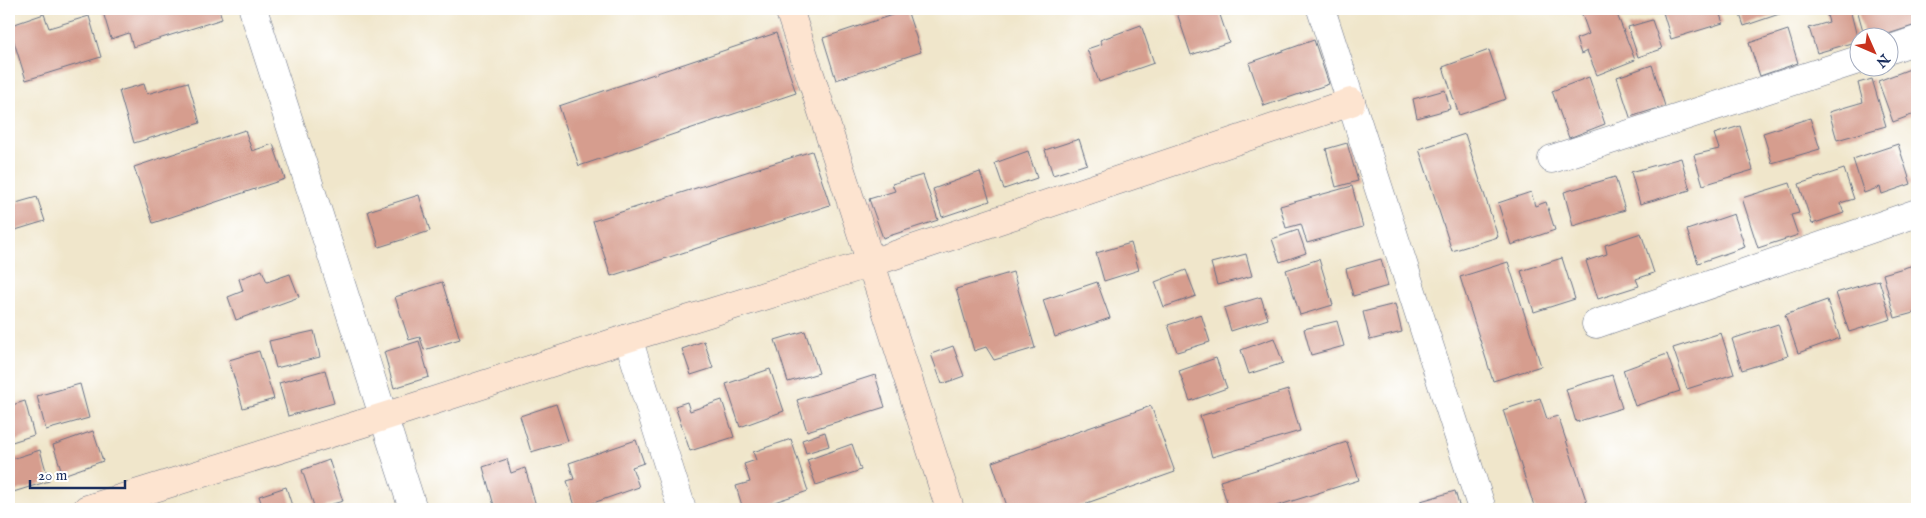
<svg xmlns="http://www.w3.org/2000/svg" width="1926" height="518" font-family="'IM FELL English',serif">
  <rect width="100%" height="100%" fill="#fff"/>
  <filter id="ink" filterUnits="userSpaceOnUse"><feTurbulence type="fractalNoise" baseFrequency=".02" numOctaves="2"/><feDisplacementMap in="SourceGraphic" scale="10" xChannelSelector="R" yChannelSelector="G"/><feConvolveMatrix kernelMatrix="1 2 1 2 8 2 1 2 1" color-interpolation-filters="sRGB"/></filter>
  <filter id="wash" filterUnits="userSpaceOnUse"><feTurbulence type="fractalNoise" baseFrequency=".0096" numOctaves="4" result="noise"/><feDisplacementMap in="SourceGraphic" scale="20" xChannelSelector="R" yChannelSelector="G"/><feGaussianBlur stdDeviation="1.12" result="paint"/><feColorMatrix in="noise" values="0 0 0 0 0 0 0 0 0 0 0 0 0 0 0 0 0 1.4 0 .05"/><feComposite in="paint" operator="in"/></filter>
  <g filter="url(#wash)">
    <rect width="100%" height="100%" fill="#f0e6cb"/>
    <g id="blocks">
      <g fill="#d69d8e">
        <path d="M114,9H219L222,19L133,47L129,33L111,39L103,12Z"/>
        <path d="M1181,9H1218L1229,42L1191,55L1176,10Z"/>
        <path d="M1580,9H1615L1635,60L1597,75L1587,51L1581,54L1576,39L1589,34Z"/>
        <path d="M1662,9H1718L1723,23L1671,39Z"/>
        <path d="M1738,9H1794L1744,26Z"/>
        <path d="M1825,9H1850L1858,41L1817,53L1809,28L1829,22Z"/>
        <path d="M1857,9H1911L1916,25L1876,38H1865Z"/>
        <path d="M907,10L921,52L836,80L823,38Z"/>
        <path d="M44,14L49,28L89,16L101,57L26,80L9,26Z"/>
        <path d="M1652,20L1662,49L1638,57L1628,27Z"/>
        <path d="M1141,25L1154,63L1099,82L1087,49L1102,44L1100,40Z"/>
        <path d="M1788,30L1798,63L1760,76L1749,43Z"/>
        <path d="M776,33L796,93L579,166L559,106Z"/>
        <path d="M1314,40L1329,84L1264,106L1249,63Z"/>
        <path d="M1489,50L1506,99L1459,115L1443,67Z"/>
        <path d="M1652,65L1665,106L1630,117L1617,77Z"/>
        <path d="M1910,69L1917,87V113L1893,122L1878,81Z"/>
        <path d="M1589,77L1605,124L1569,138L1552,91Z"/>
        <path d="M1872,79L1886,126L1837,140L1829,112L1863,102L1858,83Z"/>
        <path d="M188,82L200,123L134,143L119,91L144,84L147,94Z"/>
        <path d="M1445,90L1450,109L1417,118L1413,99Z"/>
        <path d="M1810,118L1820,149L1772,163L1763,133Z"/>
        <path d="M1740,126L1753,170L1703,185L1694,155L1719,149L1714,134Z"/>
        <path d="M245,130L252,151L273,144L285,179L153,223L134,167Z"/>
        <path d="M1465,134L1498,237L1452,251L1419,149Z"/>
        <path d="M1079,139L1087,164L1053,175L1045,150Z"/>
        <path d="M1347,143L1358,181L1336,187L1326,149Z"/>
        <path d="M1898,144L1911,184L1882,194L1880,187L1864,193L1853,159Z"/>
        <path d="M812,151L830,205L611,276L593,221Z"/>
        <path d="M1028,151L1037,178L1004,189L995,163Z"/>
        <path d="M1681,158L1690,190L1640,204L1631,172Z"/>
        <path d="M1844,169L1854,199L1840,203L1844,213L1812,224L1799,184Z"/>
        <path d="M980,172L990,201L942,217L933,189Z"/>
        <path d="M923,175L938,220L883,238L869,199L895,191L892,184Z"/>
        <path d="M1615,177L1625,210L1573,226L1564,192Z"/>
        <path d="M1790,183L1799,213L1791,215L1798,235L1758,248L1742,198Z"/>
        <path d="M1352,186L1363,227L1307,243L1301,224L1286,228L1280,206Z"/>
        <path d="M1531,192L1535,206L1546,202L1555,230L1511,245L1498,203Z"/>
        <path d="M419,195L430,231L379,247L368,211Z"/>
        <path d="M37,197L45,221L9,232V205Z"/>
        <path d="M1734,214L1745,247L1698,263L1687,230Z"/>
        <path d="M1298,230L1306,253L1280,262L1272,239Z"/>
        <path d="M1641,233L1654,273L1636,279L1639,286L1598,299L1586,261L1607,254L1605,245Z"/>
        <path d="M1131,243L1139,270L1104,281L1096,253Z"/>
        <path d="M1246,254L1252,276L1217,285L1211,263Z"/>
        <path d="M1562,258L1575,299L1534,312L1521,271Z"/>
        <path d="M1319,259L1333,305L1300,315L1286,270Z"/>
        <path d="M1381,259L1388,286L1353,296L1346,269Z"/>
        <path d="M1508,262L1541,366L1493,381L1460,277Z"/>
        <path d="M1917,264V312L1895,318L1883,274Z"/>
        <path d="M262,270L267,282L290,274L299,297L236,320L228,297L243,291L239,279Z"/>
        <path d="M1186,270L1196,296L1164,307L1155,282Z"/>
        <path d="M1013,272L1035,348L994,360L986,347L974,351L956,289Z"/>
        <path d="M1879,280L1891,319L1849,332L1836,293Z"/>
        <path d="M442,282L460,339L424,350L420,337L409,340L395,297Z"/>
        <path d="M1097,282L1110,318L1055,337L1043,300Z"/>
        <path d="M1261,297L1268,319L1231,331L1224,308Z"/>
        <path d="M1827,300L1840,338L1798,353L1785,315Z"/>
        <path d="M1395,304L1402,332L1370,340L1363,312Z"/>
        <path d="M1201,314L1210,342L1177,352L1168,325Z"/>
        <path d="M1337,321L1344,346L1311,355L1304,329Z"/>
        <path d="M1778,324L1788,356L1742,370L1732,339Z"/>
        <path d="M314,331L320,357L276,368L269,341Z"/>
        <path d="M805,331L819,373L788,382L775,340Z"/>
        <path d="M1721,333L1734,374L1687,389L1673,348Z"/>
        <path d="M1274,338L1283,363L1249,374L1241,350Z"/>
        <path d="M419,341L429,377L394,388L384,352Z"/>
        <path d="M704,341L713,368L691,375L682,349Z"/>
        <path d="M953,346L964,376L942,384L931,354Z"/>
        <path d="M259,351L274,399L243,408L229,360Z"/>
        <path d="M1667,354L1680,391L1635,406L1623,370Z"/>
        <path d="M1216,358L1227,388L1190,401L1179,371Z"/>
        <path d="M770,369L784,411L740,427L726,384Z"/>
        <path d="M325,370L334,403L288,416L279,383Z"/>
        <path d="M875,375L885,407L807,431L797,400Z"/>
        <path d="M1612,375L1622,408L1576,422L1566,389Z"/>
        <path d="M80,384L89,418L46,430L37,396Z"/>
        <path d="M1288,390L1300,431L1212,457L1200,416Z"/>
        <path d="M1540,398L1547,419L1558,416L1589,509H1535L1503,410Z"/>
        <path d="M722,400L734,437L690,451L675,406L687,402L690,411Z"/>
        <path d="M25,401L34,435L9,443V406Z"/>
        <path d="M556,404L568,441L531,452L520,416Z"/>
        <path d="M1151,406L1175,472L1070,509H1008L992,462Z"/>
        <path d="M93,431L103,461L63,475L53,445Z"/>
        <path d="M825,432L829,446L806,453L802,440Z"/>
        <path d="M791,439L808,491L753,509H743L736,486L750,482L744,464L756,460L753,452Z"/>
        <path d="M636,440L644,463L632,467L639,487L576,509L567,481L574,479L569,463Z"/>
        <path d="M1347,442L1359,480L1267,509H1229L1220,481Z"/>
        <path d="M852,444L861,470L816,485L807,460Z"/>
        <path d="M40,450L49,481L10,493L9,460Z"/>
        <path d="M507,459L511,473L525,468L537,509H495L483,467Z"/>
        <path d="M329,460L343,501L315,509L302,470Z"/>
        <path d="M286,487L293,509H263L259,496Z"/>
        <path d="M1455,491L1460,509H1423L1421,501Z"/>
      </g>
    </g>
  </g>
  <g filter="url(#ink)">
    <use href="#blocks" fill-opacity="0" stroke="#666f84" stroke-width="1"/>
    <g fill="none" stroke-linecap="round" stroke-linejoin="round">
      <g stroke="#666f84" stroke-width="29">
        <g id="street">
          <path d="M253,9L413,509"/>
          <path d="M1321,9L1482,509"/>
          <path d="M1888,50L1917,40"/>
          <path d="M1552,159L1858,60"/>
          <path d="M1596,324L1917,213"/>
          <path d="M628,338L682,509"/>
        </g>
      </g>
      <g stroke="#666f84" stroke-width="29">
        <g id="secondary">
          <path d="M789,9L950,509"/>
          <path d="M87,509L383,417L628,338L871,263L1351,102"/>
        </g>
      </g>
      <use href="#street" stroke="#fff" stroke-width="28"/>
      <use href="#secondary" stroke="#fde4d0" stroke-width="28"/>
    </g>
  </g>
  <rect width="1926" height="518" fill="none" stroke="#fff" stroke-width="30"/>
  <g transform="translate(1874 52) rotate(135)"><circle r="24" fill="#ffffff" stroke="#a4acbf"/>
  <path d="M0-4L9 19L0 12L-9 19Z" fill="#c8321e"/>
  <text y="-8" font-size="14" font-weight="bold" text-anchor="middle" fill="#1b2f5e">N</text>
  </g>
  <path d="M30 480v8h95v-8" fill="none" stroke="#1b2f5e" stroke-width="2.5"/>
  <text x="38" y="480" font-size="15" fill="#1b2f5e" stroke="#ffffff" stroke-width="4" paint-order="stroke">20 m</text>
</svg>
